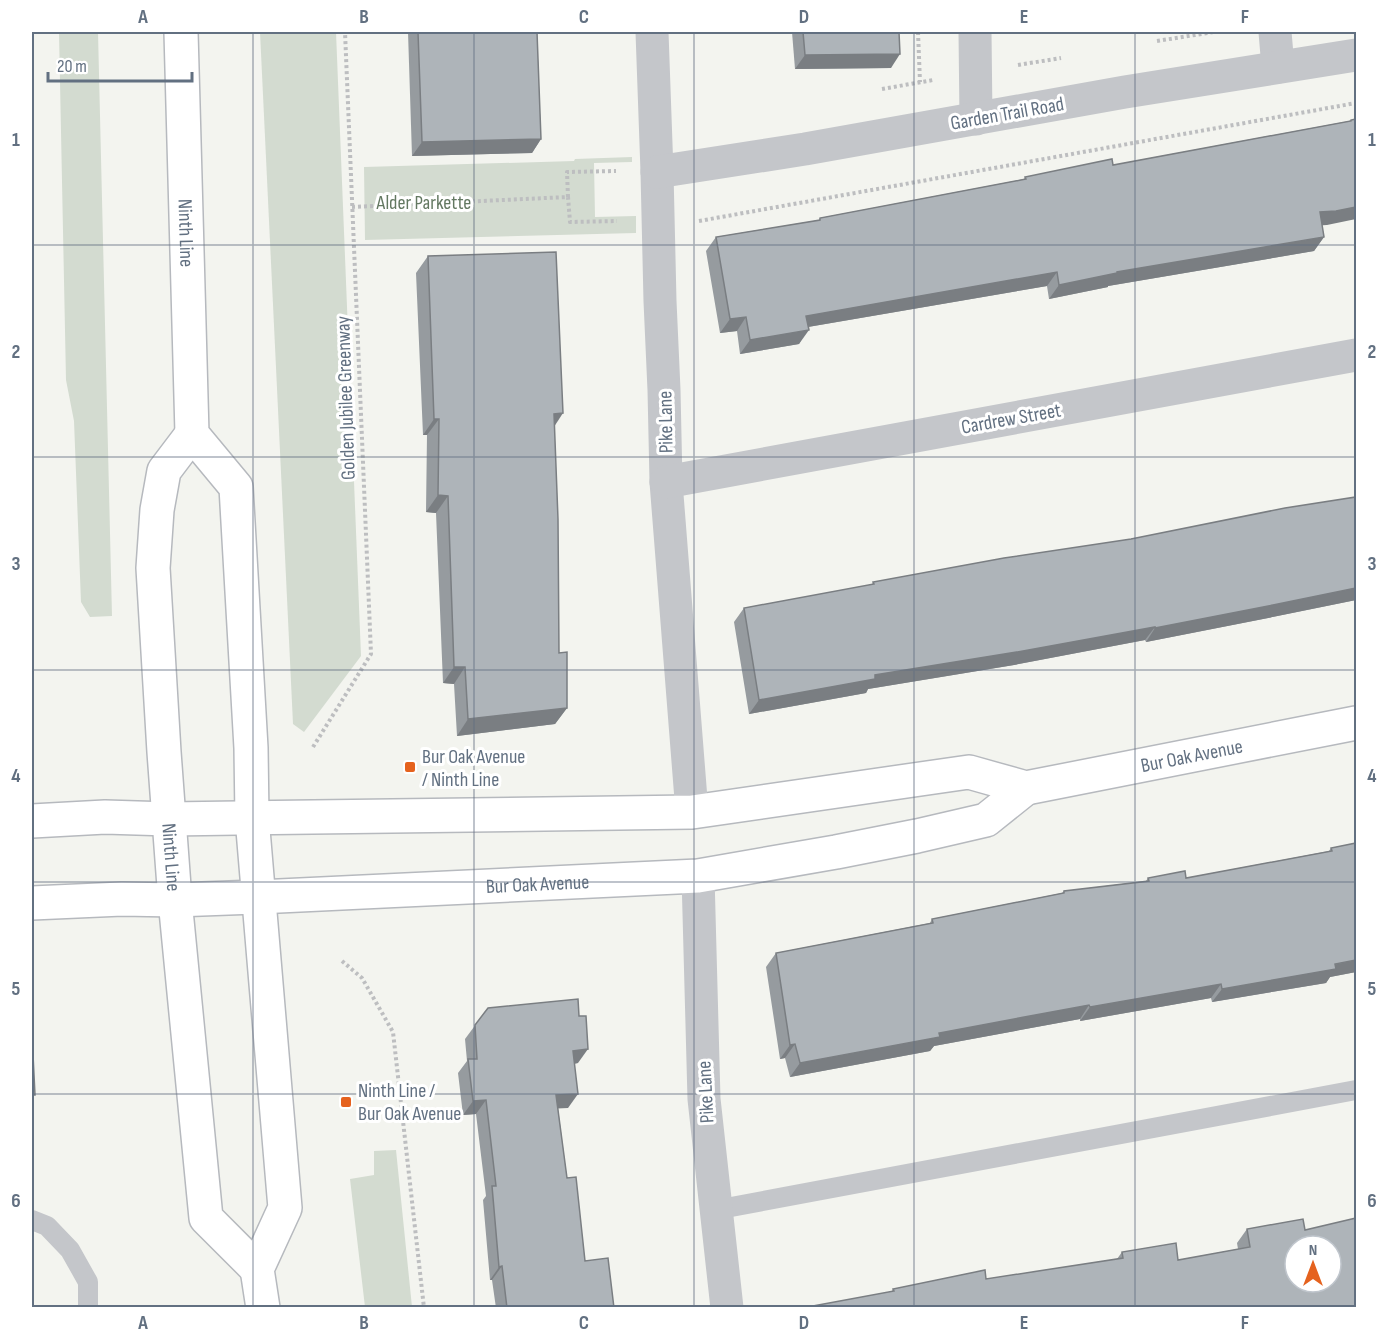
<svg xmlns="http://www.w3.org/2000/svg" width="1388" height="1339" font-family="'Sofia Sans Condensed',sans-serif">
  <rect width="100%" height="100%" fill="#f3f4ef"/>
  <g fill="#d3dbd0">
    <path d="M59,32H98L112,616L90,617L81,602L74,421L66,380Z"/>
    <path d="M260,32H336L361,656L304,732L293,724Z"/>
    <path d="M632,157V162L594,163L595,217L636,216V233L365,240L364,167L574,161L575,159Z"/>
    <path d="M396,1150L412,1307H365L350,1179L374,1175V1151Z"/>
  </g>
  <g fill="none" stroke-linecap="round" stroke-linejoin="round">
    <g stroke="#b6b9be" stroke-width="36">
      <g id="secondary">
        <path id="s1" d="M181,32L192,434L236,487L251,748L252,818L285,1208L257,1269L263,1308"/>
        <path id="s2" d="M192,434L164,471L157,510L153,568L164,752L175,900L206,1218L257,1269"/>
        <path id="s3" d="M32,821L105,817L169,819L692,812L969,772L1026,788L1356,723"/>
        <path id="s4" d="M32,903L122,899L175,900L258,897L698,876L836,852L917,836L986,820L1026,788"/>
      </g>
    </g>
    <g stroke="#bdbec0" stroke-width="4" stroke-dasharray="3 3" stroke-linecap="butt">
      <path d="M918,32L920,82"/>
      <path d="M1157,41L1214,32"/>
      <path d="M1018,65L1061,58"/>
      <path d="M882,89L933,80"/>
      <path d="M568,197L567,172L616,171"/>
      <path d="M352,207L568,197L570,222L617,221"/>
      <path d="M699,221L1356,103"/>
      <path d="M313,747L371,654L345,32"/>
      <path d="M342,961L362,978L393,1032L424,1308"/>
    </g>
    <g stroke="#c4c6ca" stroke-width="20">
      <path d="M715,1210L1356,1090"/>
      <path d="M32,1220L47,1226L70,1250L88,1282V1308"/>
    </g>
    <g stroke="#c4c6ca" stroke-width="33">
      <path d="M652,32L657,172L660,301L664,390L666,482L692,812"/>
      <path d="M975,32L976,119"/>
      <path d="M1275,32L1278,67"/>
      <path d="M657,172L805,149L1125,92L1356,55"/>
      <path d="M666,482L1356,355"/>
      <path d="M698,876L704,1099L727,1308"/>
    </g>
    <use href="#secondary" stroke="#fff" stroke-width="33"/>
  </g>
  <g fill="#969b9f">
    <path d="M408,32H537L541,139L532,153L412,156Z"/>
    <path d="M792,32H899L891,68L795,69Z"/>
    <path d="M1351,120L1327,225H1322L1324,237L1314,251L1108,286V287L1049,299L1047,286L808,327L799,344L740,354L737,331L720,333L706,251L716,237L819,220L820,218L1024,179L1025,177L1113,165L1349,121Z"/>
    <path d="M428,256L554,426L559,653L567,708L555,724L457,736L454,684L443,683L436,513L426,512L427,435H423L416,273Z"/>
    <path d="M1356,497V600L1263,619L1146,642L1145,640L1014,665L868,689L866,693L749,714L734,622L744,608L872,585L873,582L1131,539Z"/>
    <path d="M1356,843V972L1330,977L1326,983L1212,1002L1211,998L1080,1021V1019L934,1046L930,1051L790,1077L785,1058L780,1059L766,967L776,953L930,923L932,919L1062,893L1064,891L1146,881L1148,878H1186L1329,851L1331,848Z"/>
    <path d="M488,1008L578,1063L574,1064L568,1108H558L567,1178L585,1261L614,1308H496L492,1280H490L483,1200L486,1196L476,1114L463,1115L458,1073L467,1061L465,1039Z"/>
    <path d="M1247,1229L1305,1230L1356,1308L892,1291L893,1289L986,1279L1117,1259L1122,1252L1178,1260L1238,1249L1237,1243Z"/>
  </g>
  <g fill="#7a7e82">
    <path d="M900,54L891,68L795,69L805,55Z"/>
    <path d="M541,139L532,153L412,156L422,142Z"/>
    <path d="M1356,207V219L1327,225L1310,226L1320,212Z"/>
    <path d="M1324,237L1314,251L1108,286V287L1049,299L1059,285L1117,272Z"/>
    <path d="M1057,272L1047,286L796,329L806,316Z"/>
    <path d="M746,317L737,331L720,333L730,319Z"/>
    <path d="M809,330L799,344L740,354L750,340Z"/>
    <path d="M563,413L552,430L554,414Z"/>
    <path d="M434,419H439L427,435H423Z"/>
    <path d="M438,495L448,496L436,513L426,512Z"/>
    <path d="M1356,588V600L1263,619L1146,642L1155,628Z"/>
    <path d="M1155,627L1145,640L1014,665L868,689L866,693L749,714L759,700L875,675Z"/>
    <path d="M454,667H465L454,684L443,683Z"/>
    <path d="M567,708L555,724L457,736L468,719Z"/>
    <path d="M1356,960V972L1330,977L1326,983L1212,1002L1222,989Z"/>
    <path d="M1221,984L1211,998L1080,1021L1090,1007Z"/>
    <path d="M1089,1005L1080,1019L934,1046L930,1051L790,1077L800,1063L939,1033Z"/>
    <path d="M795,1044L785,1058L780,1059L790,1045Z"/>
    <path d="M588,1049L578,1063L563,1065L573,1051Z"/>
    <path d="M578,1094L568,1108L546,1109L556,1095Z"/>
    <path d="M486,1100L476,1114L463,1115L473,1101Z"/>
    <path d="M502,1266L492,1280H490L499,1267Z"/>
  </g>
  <g fill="#aeb4b9" stroke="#7a7e82" stroke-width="1.5" fill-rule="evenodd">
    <path d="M418,32H537L541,139L422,142Z"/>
    <path d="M803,32H899L900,54L805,55Z"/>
    <path d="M1356,119V207L1336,211L1320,212L1324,237L1117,272V273L1059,285L1057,272L806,316L809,330L750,340L746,317L730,319L716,237L820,220V218L1026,179L1025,177L1112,159L1113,165L1351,121V120Z"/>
    <path d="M556,252L563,413L554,414L558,519L559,653L567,652V708L468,719L465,667H454L448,496L438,495L439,419H434L428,256Z"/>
    <path d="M1356,497V588L1273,605L1155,628V627L1023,651L875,675V679L759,700L744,608L874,584L873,582L1004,558L1131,539L1285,508Z"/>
    <path d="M1356,843V960L1335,964L1336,969L1222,989L1221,984L1090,1007L1089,1005L939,1033L940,1037L800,1063L795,1044L790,1045L776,953L933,923L932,919L1064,893V891L1149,881L1148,878L1185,871L1186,878L1332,851L1331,848Z"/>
    <path d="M578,999L579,1016H586L588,1049L573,1051L578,1094L556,1095L567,1178L576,1177L585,1261L608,1258L614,1308H507L502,1266L499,1267L492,1186H496L486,1100L473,1101L468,1059H477L475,1025L488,1008Z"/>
    <path d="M32,1034L35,1095H32Z"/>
    <path d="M1356,1218V1308H802L894,1291L893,1289L985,1270L986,1279L1123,1258L1122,1252L1176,1243L1178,1260L1250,1247L1247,1229L1303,1219L1305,1230ZM1295,1246H1331V1282H1295Z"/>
  </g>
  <path fill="none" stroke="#627081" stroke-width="1.5" stroke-opacity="0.55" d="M253,32V1308M474,32V1308M694,32V1308M914,32V1308M1135,32V1308M32,245H1356M32,457H1356M32,670H1356M32,882H1356M32,1094H1356"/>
  <g fill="#e5621e" stroke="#fff" stroke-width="2">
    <rect x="404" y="761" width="12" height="12" rx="3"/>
    <rect x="340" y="1096" width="12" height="12" rx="3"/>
  </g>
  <g text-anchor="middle" stroke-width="6" stroke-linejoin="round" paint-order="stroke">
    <g font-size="20" fill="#627081" stroke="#fff">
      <text transform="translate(1007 113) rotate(-10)" y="7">Garden Trail Road</text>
      <text dy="7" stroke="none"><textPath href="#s1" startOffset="201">Ninth Line</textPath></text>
      <text transform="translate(345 398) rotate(-92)" y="7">Golden Jubilee Greenway</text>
      <text transform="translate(1011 418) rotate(-10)" y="7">Cardrew Street</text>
      <text transform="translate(665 422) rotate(-91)" y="7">Pike Lane</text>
      <text dy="7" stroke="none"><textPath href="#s3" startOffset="1168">Bur Oak Avenue</textPath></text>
      <text dy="7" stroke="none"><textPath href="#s2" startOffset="434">Ninth Line</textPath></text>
      <text dy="7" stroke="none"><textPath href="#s4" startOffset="506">Bur Oak Avenue</textPath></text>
      <text transform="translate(705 1092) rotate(-93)" y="7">Pike Lane</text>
    </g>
    <g font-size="20" fill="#637861" stroke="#fff">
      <text x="424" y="209">Alder Parkette</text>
    </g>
    <g font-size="20" fill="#627081" stroke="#fff" text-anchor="start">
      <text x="422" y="763">Bur Oak Avenue<tspan x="422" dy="23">/ Ninth Line</tspan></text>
      <text x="358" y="1097">Ninth Line /<tspan x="358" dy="23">Bur Oak Avenue</tspan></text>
    </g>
  </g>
  <rect width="1388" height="1339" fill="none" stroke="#ffffff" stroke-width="66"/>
  <g transform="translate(1313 1264)"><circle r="28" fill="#ffffff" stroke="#c0c6cd" stroke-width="1.5"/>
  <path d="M0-4.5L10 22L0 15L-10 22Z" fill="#e5621e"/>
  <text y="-9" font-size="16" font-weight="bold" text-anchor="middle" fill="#627081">N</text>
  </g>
  <path d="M48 72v9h144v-9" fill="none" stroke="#627081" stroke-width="3"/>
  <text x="57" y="72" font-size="18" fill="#627081" stroke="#ffffff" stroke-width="4.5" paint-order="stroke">20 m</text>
  <rect x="33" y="33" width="1322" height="1273" fill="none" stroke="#627081" stroke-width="2"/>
  <g font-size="20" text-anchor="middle" font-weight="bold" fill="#627081">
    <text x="143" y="23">A</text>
    <text x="364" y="23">B</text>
    <text x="584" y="23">C</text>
    <text x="804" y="23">D</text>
    <text x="1024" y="23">E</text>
    <text x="1245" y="23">F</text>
    <text x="16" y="146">1</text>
    <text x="1372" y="146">1</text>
    <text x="16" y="358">2</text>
    <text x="1372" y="358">2</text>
    <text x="16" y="570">3</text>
    <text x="1372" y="570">3</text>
    <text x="16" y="782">4</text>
    <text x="1372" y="782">4</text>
    <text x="16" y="995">5</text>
    <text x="1372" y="995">5</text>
    <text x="16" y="1207">6</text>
    <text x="1372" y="1207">6</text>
    <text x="143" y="1329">A</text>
    <text x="364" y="1329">B</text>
    <text x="584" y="1329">C</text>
    <text x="804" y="1329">D</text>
    <text x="1024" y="1329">E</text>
    <text x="1245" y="1329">F</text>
  </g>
</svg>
